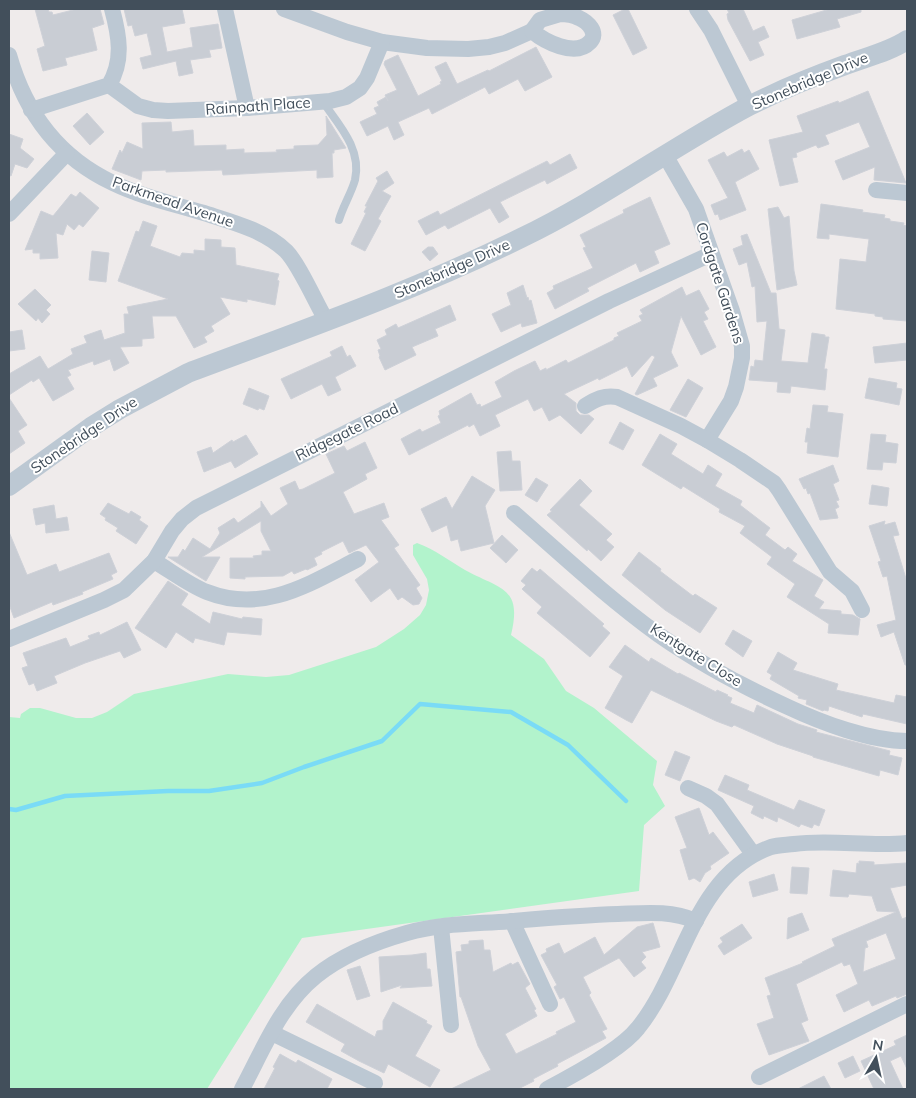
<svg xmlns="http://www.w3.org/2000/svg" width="916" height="1098" font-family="Mulish,sans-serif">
  <rect width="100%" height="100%" fill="#efebeb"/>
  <path fill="#b2f3cc" d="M417,543C436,550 448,560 465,570C499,589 523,586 511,635L544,659L566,691L594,708L657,761L653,785L665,806L644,825L639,891L302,938L207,1089H9V717L20,718L21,714L30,708H40L76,718H92L107,712L134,694L228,674L266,677L289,675L376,647L404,629L420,615L426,605L429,590L427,579L413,555V545Z"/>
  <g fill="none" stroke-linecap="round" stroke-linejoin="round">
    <path stroke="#7adbf6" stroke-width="4.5" d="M9,809L16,810L65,796L168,791H209L262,783L304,767L382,741L420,704L511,712L568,745L626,801"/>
  </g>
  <g fill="#c9cdd4" stroke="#ced1d8" fill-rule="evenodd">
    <path d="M35,9H48L49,12H52L53,15L77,9H100L104,24L92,28L97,50L65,58L67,65L43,71L37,49L45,46Z"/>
    <path d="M124,9H182L185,23L162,27L167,52L193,47L190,28L218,24L222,48L209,50L211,57L190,60L193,73L179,76L176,61L143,69L140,58L152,55L147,33L135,36L132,25L128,26Z"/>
    <path d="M625,9H628L647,48L633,55L613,15Z"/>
    <path d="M727,9H743L753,31L764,26L769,37L758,42L764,55L750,61L728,20L727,14L729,13Z"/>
    <path d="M830,9H861V12L837,19L840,27L797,39L792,20Z"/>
    <path d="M536,47L552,77L525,91L518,79L489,94L485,87L432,114L429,108L398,122L404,135L394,140L388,126L367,136L360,122L377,114L374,108L379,106L377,102L386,97L388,101L385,95L397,90L384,64L385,61L398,55L418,96L441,84L440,82L442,81L435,67L446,62L457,84L488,70L489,71Z"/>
    <path d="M868,91L906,183L874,180L875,167L843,180L835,161L870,147L859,122L825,135L829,144L818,148L816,145L796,153L797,157L792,158L798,182L780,186L769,140L803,132L797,116L838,101L839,103Z"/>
    <path d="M87,113L104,132L90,145L73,126Z"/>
    <path d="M326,116L346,148L334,150V153H332L333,177L317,178V170L223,175L222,170L166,172V170L142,171L141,180L112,169L120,150L122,153L127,142L143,149L142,123L171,122L172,132L193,130L194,146L226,145V150L244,149V153L277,152L276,150L294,149V146L318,145L327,135Z"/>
    <path d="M9,134L23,139L20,148L34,159L27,168L15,164L11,176L9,175Z"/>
    <path d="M742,149L744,153L749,150L759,169L735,182L746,210L720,220L718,214L715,215L711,205L728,198L708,160L724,152L727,157Z"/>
    <path d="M570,154L577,168L547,184L545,180L500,202L509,217L499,223L490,208L448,229L445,225L426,235L418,221L438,211L440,215L547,161L550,165Z"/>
    <path d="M387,171L394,183L382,191L391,196L378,219L381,221L365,251L351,244L366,213L364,212L367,206H365L378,181L376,178Z"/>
    <path d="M80,192L99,208L83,227L79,224L74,230L67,224L63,235L56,233L58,258L40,259V253H33V249L25,250L41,211L53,216L71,194L76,197Z"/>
    <path d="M650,197L670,244L654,251L659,263L640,272L636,263L587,288L589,291L555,309L547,293L554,289L553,286L593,268L583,248L586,247L580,235L624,213L623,210Z"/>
    <path d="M821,204L863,210L862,212L885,215L884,218L890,219V221L904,223L903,225L907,226V321L883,319V317L875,316V314L836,309L840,259L866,262L869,239L829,234V239L817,238Z"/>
    <path d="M778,207L784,218L789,216L794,271L797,285L777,290L768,209Z"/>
    <path d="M143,221L157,226L150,246L180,257L182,253L194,254V250L205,251V239L221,240V247L235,248L236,265L279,274L277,280L279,281L275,305L247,299V302L220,297L230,314L211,326L214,331L204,337L207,342L194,348L176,316H152L154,338L142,339V346L120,347L129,363L114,371L110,359L94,365L93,361L68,370L71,375L67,377L74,389L53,401L39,378L33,382L32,380L9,395V374L40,356L48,369L73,354L71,349L87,343L84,336L101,330L104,340L125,333L124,314H129L127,307L168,299L118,281L136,231L139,232Z"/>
    <path d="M747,234L771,293H776L779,329L785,330L781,361L808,363L812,333L825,335V337H829L824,369H827L825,390L791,386L790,393L777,392L778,382L749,380L751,366L754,367L755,360L763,361L767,321L757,322L755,286L752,287L747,262L739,265L733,249L743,245L741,236Z"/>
    <path d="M428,247H433L438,254L430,261L422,252Z"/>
    <path d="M92,251L109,253L106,282L89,280Z"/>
    <path d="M523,285L527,298L528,297L529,301L531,300L537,323L522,327L521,323L501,332L492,314L511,305L507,293Z"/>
    <path d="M682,287L686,296L699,290L709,309L704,312L708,319L703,321L716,347L701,355L681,316L671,352L678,366L653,378L657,386L637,395L635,394L655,357L652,355L632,377L627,366L599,380L598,378L564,394L576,403V411L580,415H589L594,419L581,434L560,415L549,421L542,407L534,411L528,399L495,415L500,426L480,436L474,424L469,427L468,425L409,455L401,439L420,429L422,432L441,423L438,416L440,415L439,411L471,393L477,405L480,404L481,407L502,397L495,382L514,371L535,361L540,371L546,368V370L566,360L568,363L614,340V338L619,336L617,333L642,321L639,316L643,314L640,310Z"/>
    <path d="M35,289L51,305L46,310L50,314L42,323L38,318L36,321L18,304Z"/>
    <path d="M450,305L456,320L435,329L438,336L412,347L416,355L385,370L379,357L380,356L378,350L381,349L377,340L387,335L385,330L396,324L398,328Z"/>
    <path d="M22,330L25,349L9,351V332Z"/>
    <path d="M907,343V360L875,363L873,347Z"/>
    <path d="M342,346L347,357L350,355L356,366L335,377L341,390L328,396L322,384L291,399L281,379L332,356L330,352Z"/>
    <path d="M869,378L897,383L896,388L902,389L899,405L865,398Z"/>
    <path d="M688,379L703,388L686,417L670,410Z"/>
    <path d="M249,388L269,396L264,410L259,408L258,410L243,404Z"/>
    <path d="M9,398L27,425L18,431L25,443L9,454Z"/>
    <path d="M813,405L828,406L827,412L843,414L838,457L807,453L808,442H805L807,428L810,429Z"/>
    <path d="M620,422L634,430L623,450L609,443Z"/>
    <path d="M660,434L677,444L671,454L703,474L708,465L722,474L715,486L742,501L740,505L770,528L765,535L785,550L788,547L797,554L792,561L823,580L814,596L824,602L819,609L841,611V614L853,615L860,619L858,635L828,633L829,624L787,597L795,584L767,564L772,557L740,533L745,526L719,512L720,509L683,486L681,489L642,465Z"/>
    <path d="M871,434L886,435L885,442L898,444L896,463L883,462L882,470L867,469Z"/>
    <path d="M246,435L258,454L235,468L231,461L204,472L197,452L211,447L213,453L232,440L233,442Z"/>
    <path d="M365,442L377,468L365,474L367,479L343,492L354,514L384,503L389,517L381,520L399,545L394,548L420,585L416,588L422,598L419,604L413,605L402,597L398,600L390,588L371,602L355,580L379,562L366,545L349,553L343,541L321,552L322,554L314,558L317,565L307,570L306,569L294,574L292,571L283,576L245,577V579L230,578V558H254L253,556L262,555V551H271L261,531V521L202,557H220L206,581L168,557H178L183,549L185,551L193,538L210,549L220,533L218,528L234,518L238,523L261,507V501L271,516L288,504L280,488L295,481L299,490L303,489L335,473L326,454L344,446L347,451Z"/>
    <path d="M511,451L512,461H520L522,490L500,491L497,452Z"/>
    <path d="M833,465L839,481L833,484L839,500L836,501L839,507L835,509L838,518L820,520L810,493L808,494L806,488L804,489L799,479Z"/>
    <path d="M472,476L495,490L485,506L494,543L461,551L458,539L451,541L447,525L432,532L421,509L446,497L452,509Z"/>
    <path d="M536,478L548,485L537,502L525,495Z"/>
    <path d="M580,479L592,491L579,505L612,534L606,540L614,547L601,561L588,549L587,551L547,515L552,511L550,510Z"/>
    <path d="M872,485L889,488L887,506L869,504Z"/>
    <path d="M108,503L129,514L131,511L141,517L139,520L148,526L136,544L116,531L118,528L105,520L106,518L100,514Z"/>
    <path d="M54,505L56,519L67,517L69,530L46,533L45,523L36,525L33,509Z"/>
    <path d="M885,521L884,525L895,522L899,535L893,536L907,582V665H905L894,632L881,637L877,625L896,620L887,576L883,577L878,562L881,561L869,526Z"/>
    <path d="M9,532L27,575L56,564L59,572L109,553L117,572L111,575L113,579L82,592L83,594L53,605L52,602L14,618L9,604Z"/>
    <path d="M502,535L518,550L506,563L490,548Z"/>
    <path d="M639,552L661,569L660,571L693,596L695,594L717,608L700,633L665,610L622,575Z"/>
    <path d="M532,568L537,572L540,569L604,624L602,626L610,633L590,657L537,613L542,607L522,589L526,585L521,581Z"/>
    <path d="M168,581L188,594L181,605L210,624L213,612L242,619L243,617L262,619L261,635L227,632L224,645L195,638L193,643L176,632L166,648L135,628Z"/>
    <path d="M127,622L141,650L124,658L120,651L85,663L54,676L57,683L37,691L34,683L29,685L22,668L28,666L23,653L66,638L70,647L90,639L88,636L99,632L100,635Z"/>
    <path d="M733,630L752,641L743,657L725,644Z"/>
    <path d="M625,645L649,662L651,658L678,674L679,673L716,692L717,690L728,695L727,696L732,698L730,703L754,713L757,705L798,724L817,730L816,732L890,751L889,755L902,758L898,775L880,770L879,776L813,757V756L777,744L734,725L732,727L716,721L651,690L632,723L626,720L605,708L623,676L609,667Z"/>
    <path d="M778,652L797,663L793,670L838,684L836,690L894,703L896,695L907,697V724L863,714L862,717L829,706L828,711L824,710L823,711L806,704L807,700L798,698L799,696L770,679L772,675L767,672Z"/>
    <path d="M675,751L690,757L680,781L665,775Z"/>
    <path d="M725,775L749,785L747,790L794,810L799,800L825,810L819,826L814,824L812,828L801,824L799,827L778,817L777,822L764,816L763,819L751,813L754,806L718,790Z"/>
    <path d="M699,808L709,835L713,832L729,853L710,866L711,869L705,873L700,882L694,878L689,880L680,850L687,848L675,817Z"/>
    <path d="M859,861L874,862V865L906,863L907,885L890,888L902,919L907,917V994L897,998L896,996L872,1006L869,1000L844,1012L836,995L858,984L850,964L844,966L842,962L796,984L808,1020L801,1023L809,1041L769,1055L757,1024L774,1018L767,996L771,995L765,978L803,963L802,962L835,946L832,939L896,912L877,911L872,896L849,894L848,897L830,896L833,870L856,873L857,863L859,864ZM886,933L896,959L863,972L865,948L868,947L866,941Z"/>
    <path d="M792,867L809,868L807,894L790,893Z"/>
    <path d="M774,874L778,890L753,897L749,882Z"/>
    <path d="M802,913L809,930L787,939L788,918Z"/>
    <path d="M653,923L660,947L642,952L646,957L641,962L646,968L634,977L619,958L583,977L591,993L589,995L607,1029L602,1031L606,1038L557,1064L558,1066L533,1079L534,1081L518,1089H451L491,1070L478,1046L461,997H460L456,952L462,951L461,945L469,944V941L483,940L484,950H490L493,972L511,963L512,965L518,962L530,984L525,988L536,1009L534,1010L537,1016L505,1034L516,1054L557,1034L556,1032L576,1022L564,997L560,999L554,987L557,985L541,955L547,952L546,949L559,943L564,954L595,937L604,955L637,927Z"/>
    <path d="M742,924L752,938L724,955L718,946L723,942L720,938Z"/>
    <path d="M426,953L427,969H430L432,986L400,988L402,985L381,992L379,957L412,955Z"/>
    <path d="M360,966L370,996L357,1000L347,970Z"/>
    <path d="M393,1002L427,1021L426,1023L432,1026L415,1056L440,1070L430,1087L388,1064L384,1073L359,1061L341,1051L345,1044L306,1022L317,1004L375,1037L377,1031L383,1030V1021Z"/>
    <path d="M907,1035V1069L901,1056L890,1061L903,1089H874L861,1061L896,1045L894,1041Z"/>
    <path d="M280,1054L296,1063L298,1060L332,1079L327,1089H264L275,1068L273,1067Z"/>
    <path d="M853,1056L860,1071L845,1078L838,1063Z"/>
    <path d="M824,1076L831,1089H798Z"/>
  </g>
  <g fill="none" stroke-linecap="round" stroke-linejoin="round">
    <path stroke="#bcc8d3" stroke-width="8" d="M323,102C339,125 362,149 355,180C351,194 343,206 339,220"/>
    <g stroke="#bcc8d3" stroke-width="16">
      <path d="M225,9L247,108"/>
      <path d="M284,9L347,32L382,42L427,48L468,49L489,47L505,43L532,31"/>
      <path d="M697,9L711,30L749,106"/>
      <path d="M560,14C566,14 573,15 579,18C588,22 599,33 590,42C575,58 544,41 532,31L540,20Z"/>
      <path d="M9,55C25,112 58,157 113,183C142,197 174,204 204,213C232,222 264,230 286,251C299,264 316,303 326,320"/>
      <path d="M109,85L138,106L153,110L168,111L247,108L330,101L346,97L360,88L367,78L382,42"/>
      <path d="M31,110L109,85C124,60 119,35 112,9"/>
      <path d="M665,155L696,209L732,311L742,346V358L736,387L731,401L707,440"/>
      <path d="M876,190L907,193"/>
      <path d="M9,214L67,153"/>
      <path d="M585,406C596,399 604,395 617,397L681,426L707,440L740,460L774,483L779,490L830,572L852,591L862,610"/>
      <path d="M514,513C562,555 608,598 659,635C699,663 744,687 788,707C822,723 870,741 907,741"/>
      <path d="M154,561C171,571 189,585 207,592C263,614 309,584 358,559"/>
      <path d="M9,639L104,600L124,590L154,561L172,531L182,519L196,508L609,301L711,254"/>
      <path d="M688,788L706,796L717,804L753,854"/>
      <path d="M512,921L550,1004"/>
      <path d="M441,927L451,1025"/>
      <path d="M272,1033L375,1083"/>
      <path d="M759,1077L907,1004"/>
      <path d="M242,1089C263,1050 280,1005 316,976C342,955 375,942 407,933C441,923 478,924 512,921C548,918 583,915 618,914C645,913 670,910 696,921"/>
      <path d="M547,1089C572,1076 621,1050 638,1028C685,970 693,875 771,847C778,845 786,845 794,844C831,839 870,847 907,843"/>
    </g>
    <path stroke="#bcc8d3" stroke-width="20" d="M9,486L91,427L120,409L188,373C300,331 414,291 521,238C600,200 672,147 749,106C780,90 812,77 845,65C866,57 889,52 907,40"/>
  </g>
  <g text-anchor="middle" stroke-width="4" stroke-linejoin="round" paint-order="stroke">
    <g font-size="15" fill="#424f5b" stroke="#fff">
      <text transform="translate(810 81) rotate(-23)" y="5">Stonebridge Drive</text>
      <text transform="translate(258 106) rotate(-4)" y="5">Rainpath Place</text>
      <text transform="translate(173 202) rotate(19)" y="5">Parkmead Avenue</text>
      <text transform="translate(452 269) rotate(-24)" y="5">Stonebridge Drive</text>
      <text transform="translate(720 283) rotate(72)" y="5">Cordgate Gardens</text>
      <text transform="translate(347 432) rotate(-26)" y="5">Ridgegate Road</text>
      <text transform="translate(84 435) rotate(-34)" y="5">Stonebridge Drive</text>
      <text transform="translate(696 655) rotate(32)" y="5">Kentgate Close</text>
    </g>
  </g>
  <rect width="916" height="1098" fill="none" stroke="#424f5b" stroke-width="20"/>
  <g transform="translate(876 1058) rotate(9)" stroke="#ffffff" stroke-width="4" paint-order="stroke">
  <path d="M0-4L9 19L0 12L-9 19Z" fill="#424f5b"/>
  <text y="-8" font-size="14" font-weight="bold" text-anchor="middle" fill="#424f5b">N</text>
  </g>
</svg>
